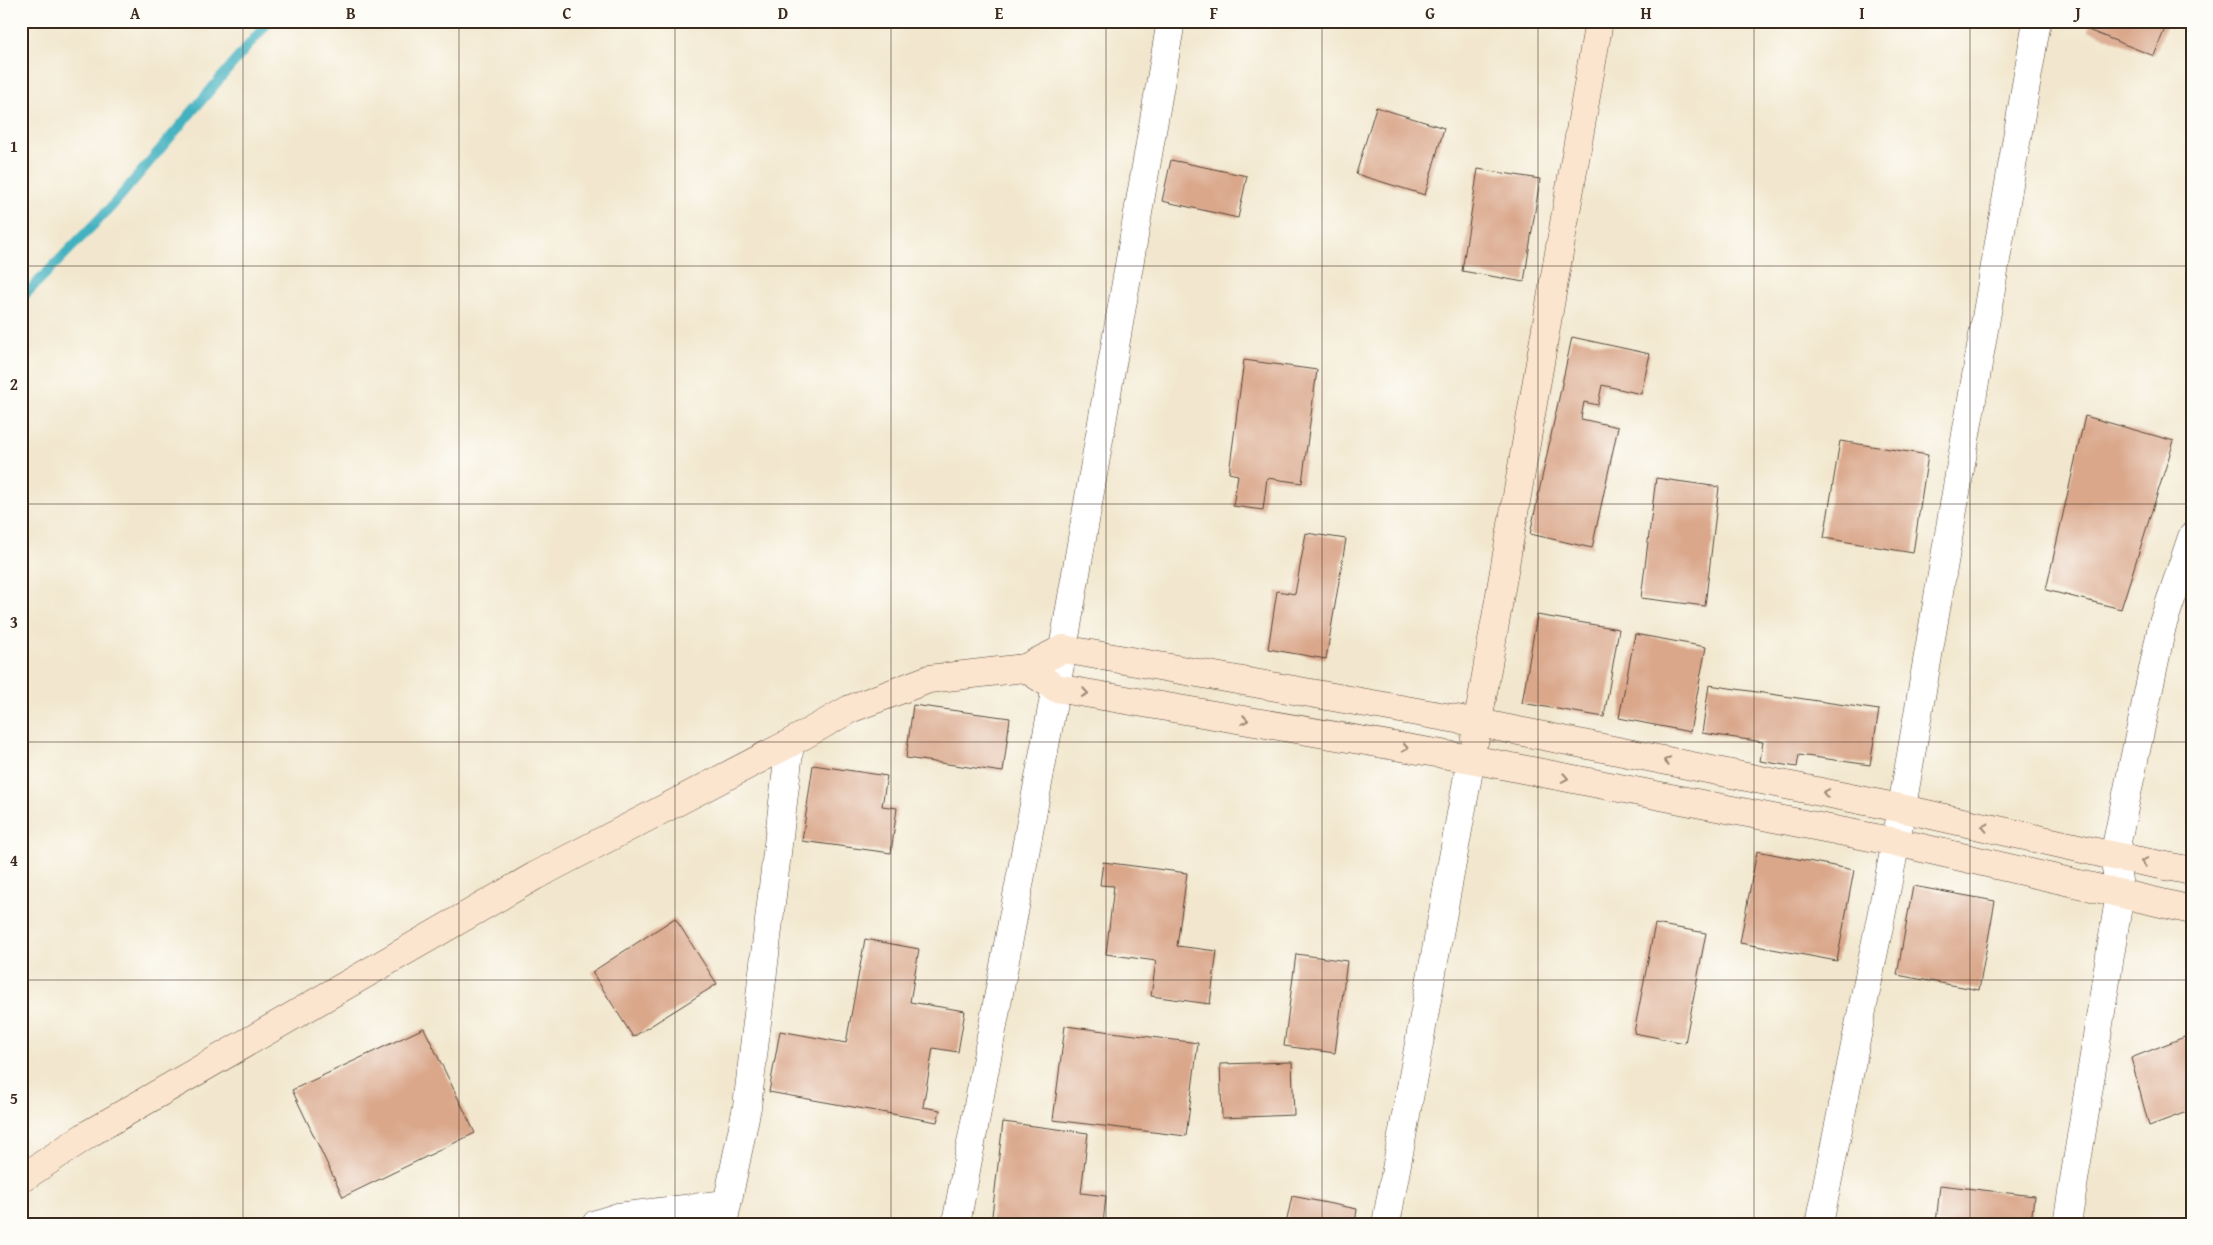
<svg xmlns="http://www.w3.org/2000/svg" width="2213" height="1245" font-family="'Gentium Book Plus',serif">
  <rect width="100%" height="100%" fill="#fdfcf7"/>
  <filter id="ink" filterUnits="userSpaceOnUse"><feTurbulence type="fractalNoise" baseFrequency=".02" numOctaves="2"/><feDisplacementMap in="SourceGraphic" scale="10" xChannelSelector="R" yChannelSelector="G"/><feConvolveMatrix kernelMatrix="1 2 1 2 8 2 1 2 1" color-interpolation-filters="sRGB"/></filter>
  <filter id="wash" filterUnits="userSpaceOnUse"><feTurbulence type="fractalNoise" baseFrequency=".0096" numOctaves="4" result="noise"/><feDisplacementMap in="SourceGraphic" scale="20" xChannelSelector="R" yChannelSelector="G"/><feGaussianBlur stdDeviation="1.12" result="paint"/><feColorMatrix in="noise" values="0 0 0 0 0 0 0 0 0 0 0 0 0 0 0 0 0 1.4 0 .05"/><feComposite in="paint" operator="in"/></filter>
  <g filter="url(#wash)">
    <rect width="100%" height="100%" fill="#f2e7ce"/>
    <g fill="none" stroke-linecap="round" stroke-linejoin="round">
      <path stroke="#43b1c0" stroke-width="10" d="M21,299L112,206L269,21"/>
    </g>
    <g id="blocks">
      <g fill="#daa78b">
        <path d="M1522,21H1569L1568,30Z"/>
        <path d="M2091,21H2168L2154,56L2088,30Z"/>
        <path d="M1376,107L1444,128L1425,195L1356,174Z"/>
        <path d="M1171,160L1247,176L1238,218L1162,201Z"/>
        <path d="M1478,169L1540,179L1524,282L1462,271Z"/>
        <path d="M1572,337L1650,354L1641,394L1602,385L1598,405L1584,402L1581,419L1618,427L1592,548L1530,534Z"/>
        <path d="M1244,360L1317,370L1302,483L1267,478L1263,510L1233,506L1238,475L1229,473Z"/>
        <path d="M2085,416L2174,441L2121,609L2046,590Z"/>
        <path d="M1840,441L1928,455L1913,553L1824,538Z"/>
        <path d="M1656,478L1719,487L1705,606L1641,598Z"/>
        <path d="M1306,533L1346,539L1326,659L1268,649L1277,591L1295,594Z"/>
        <path d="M1537,615L1619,629L1604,717L1522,703Z"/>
        <path d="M1635,634L1706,647L1690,732L1619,718Z"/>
        <path d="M1709,685L1879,710L1870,765L1799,755L1797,767L1760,761L1763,742L1702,733Z"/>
        <path d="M913,705L1010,718L1003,772L906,758Z"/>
        <path d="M813,765L887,776L882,806L897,808L891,853L802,841Z"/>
        <path d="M1757,851L1854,870L1837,961L1740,943Z"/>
        <path d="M1103,862L1187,873L1177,946L1217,951L1210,1004L1151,996L1156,961L1106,954L1114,886L1100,885Z"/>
        <path d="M1913,886L1995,901L1979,990L1897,975Z"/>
        <path d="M675,918L717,984L633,1037L592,972Z"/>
        <path d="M1655,924L1706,933L1685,1043L1634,1033Z"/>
        <path d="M865,939L919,949L910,1002L965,1011L958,1052L933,1048L923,1107L940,1110L937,1122L769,1092L780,1031L846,1043Z"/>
        <path d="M1296,954L1347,961L1335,1053L1284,1046Z"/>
        <path d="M1065,1026L1198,1043L1186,1136L1053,1120Z"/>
        <path d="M424,1028L475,1133L343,1197L292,1090Z"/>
        <path d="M2192,1034V1110L2149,1126L2131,1058Z"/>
        <path d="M1292,1062L1294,1115L1222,1118L1220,1064Z"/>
        <path d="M1003,1122L1088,1133L1081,1193L1106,1196L1103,1224H991Z"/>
        <path d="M1940,1185L2034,1196L2031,1224H1936Z"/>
        <path d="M1292,1196L1357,1209L1355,1224H1286Z"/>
      </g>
    </g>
  </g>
  <g filter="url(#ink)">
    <use href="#blocks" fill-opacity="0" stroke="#564638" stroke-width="1"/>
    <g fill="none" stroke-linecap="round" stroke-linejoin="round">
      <g stroke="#564638" stroke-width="29">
        <g id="street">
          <path d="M596,1224L618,1217L726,1204"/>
          <path d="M723,1224L747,1107L790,743"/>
          <path d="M956,1224L1063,649L1171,21"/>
          <path d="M1386,1224L1471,759"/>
          <path d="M1819,1224L1896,842L2037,21"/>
          <path d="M2067,1224L2120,893L2114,856L2162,626L2192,537"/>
        </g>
      </g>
      <g stroke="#564638" stroke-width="29">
        <g id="secondary">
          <path d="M1025,668L1056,688L1471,759L1896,842L2192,910"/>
          <path d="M1475,739L1599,21"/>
          <path d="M21,1179L90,1133L535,876L790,743L850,709L929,679L1025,668L1063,649L1479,723L1900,808L2114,856L2192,871"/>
        </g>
      </g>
      <use href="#street" stroke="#fff" stroke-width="28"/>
      <use href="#secondary" stroke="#fce5cf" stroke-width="28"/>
    </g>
    <defs><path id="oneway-chevron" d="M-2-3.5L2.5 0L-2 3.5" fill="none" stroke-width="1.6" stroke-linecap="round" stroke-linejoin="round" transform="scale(1.25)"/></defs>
    <g stroke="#9c8876">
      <use href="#oneway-chevron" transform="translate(1085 693) rotate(10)"/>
      <use href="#oneway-chevron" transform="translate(1245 720) rotate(10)"/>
      <use href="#oneway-chevron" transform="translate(1405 748) rotate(10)"/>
      <use href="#oneway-chevron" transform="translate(1667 761) rotate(-169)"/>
      <use href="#oneway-chevron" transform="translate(1565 778) rotate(11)"/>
      <use href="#oneway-chevron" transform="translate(1826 793) rotate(-169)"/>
      <use href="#oneway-chevron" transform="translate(1985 827) rotate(-167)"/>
      <use href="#oneway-chevron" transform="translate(2144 862) rotate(-169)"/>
    </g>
  </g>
  <path fill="none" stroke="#3b2a1e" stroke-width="1" stroke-opacity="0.55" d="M243,21V1224M459,21V1224M675,21V1224M891,21V1224M1106,21V1224M1322,21V1224M1538,21V1224M1754,21V1224M1970,21V1224M21,266H2192M21,504H2192M21,742H2192M21,980H2192"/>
  <rect width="2213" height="1245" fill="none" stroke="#fdfcf7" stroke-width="55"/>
  <rect x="28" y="28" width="2158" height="1190" fill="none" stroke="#3b2a1e" stroke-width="2"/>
  <g font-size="16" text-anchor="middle" font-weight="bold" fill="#3b2a1e">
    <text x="135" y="19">A</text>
    <text x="351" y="19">B</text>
    <text x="567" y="19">C</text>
    <text x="783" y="19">D</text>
    <text x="999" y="19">E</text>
    <text x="1214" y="19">F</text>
    <text x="1430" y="19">G</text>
    <text x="1646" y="19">H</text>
    <text x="1862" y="19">I</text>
    <text x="2078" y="19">J</text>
    <text x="14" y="152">1</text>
    <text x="14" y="390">2</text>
    <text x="14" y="628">3</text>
    <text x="14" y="866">4</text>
    <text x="14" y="1104">5</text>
  </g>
</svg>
